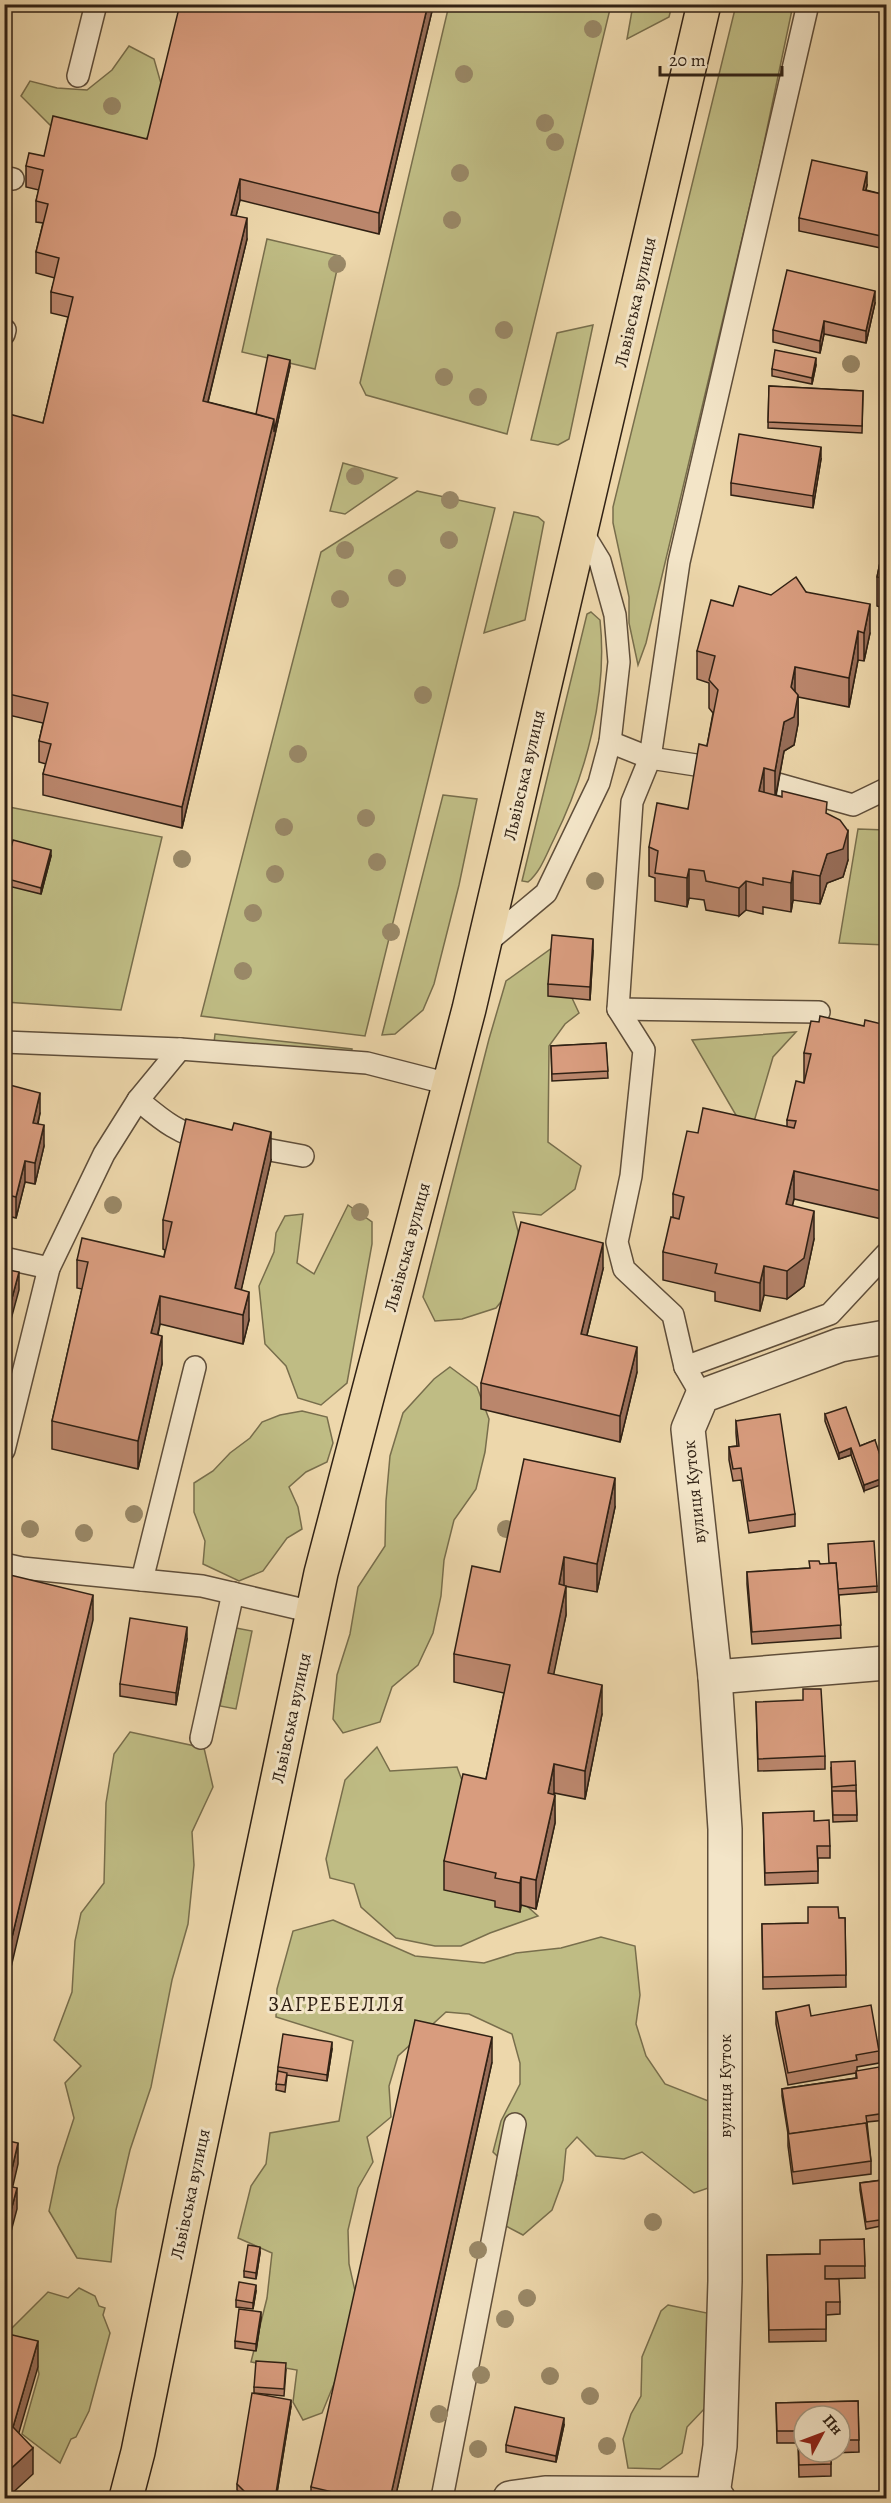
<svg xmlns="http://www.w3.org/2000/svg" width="891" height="2503" font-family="Alegreya,serif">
  <rect width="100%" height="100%" fill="#edd7ab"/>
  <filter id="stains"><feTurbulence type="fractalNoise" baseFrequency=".00333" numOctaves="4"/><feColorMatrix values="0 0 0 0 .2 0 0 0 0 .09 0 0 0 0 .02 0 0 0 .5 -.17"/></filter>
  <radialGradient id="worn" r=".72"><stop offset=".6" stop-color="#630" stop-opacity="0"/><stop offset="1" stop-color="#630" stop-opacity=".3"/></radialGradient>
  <g fill="#bfbc84" stroke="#786e4c" stroke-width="1.5">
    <path d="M449,5H611L507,434L366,395L360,383Z"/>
    <path d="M633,5V4L672,5L669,17L627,39Z"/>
    <path d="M736,5H793L759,167L646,643L638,665L629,623V597L613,523V507Z"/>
    <path d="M129,46L154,59L162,87L155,126L142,145L57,132L21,96L30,81L57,88L87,90L112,70Z"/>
    <path d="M267,239L340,256L315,369L242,352Z"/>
    <path d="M593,325L569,439L558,445L531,440L557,333Z"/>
    <path d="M343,463L397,478L345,514L330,511Z"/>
    <path d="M417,491L495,508L365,1036L201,1016L321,552Z"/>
    <path d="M514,512L538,517L544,522L525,620L484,633Z"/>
    <path d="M591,612L600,620C608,694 586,774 554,839C546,855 541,871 528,882L522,881L587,614Z"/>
    <path d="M443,795L477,799L459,885L434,984L423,1010L395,1034L382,1035Z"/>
    <path d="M4,806L162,837L121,1010L5,1002Z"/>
    <path d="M858,829L886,830V945L839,943Z"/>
    <path d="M552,948L564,981L579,1013L565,1024L549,1046L548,1142L581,1166L575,1189L541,1215L513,1212L519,1235L520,1278L496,1308L462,1319L435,1321L423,1297L489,1039L506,981Z"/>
    <path d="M796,1032L773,1057L753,1125L740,1122L692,1040Z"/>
    <path d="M215,1034L352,1049L351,1058L214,1043Z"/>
    <path d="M348,1205L372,1222V1244L347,1383L321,1405L298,1398L286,1366L265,1344L259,1286L274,1252L276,1233L285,1216L303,1214L297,1263L314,1274Z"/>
    <path d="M450,1367L477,1387L489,1419L485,1452L476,1489L454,1520L444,1560L441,1596L433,1633L418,1665L392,1687L380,1722L343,1733L333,1719L337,1675L350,1634L358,1587L385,1546L386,1501L390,1456L403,1413L434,1379Z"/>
    <path d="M302,1411L327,1417L333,1443L327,1462L306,1472L289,1487L298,1507L302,1529L287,1538L263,1571L239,1581L203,1564L205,1541L194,1512V1483L213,1471L230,1453L250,1438L262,1422L280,1415Z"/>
    <path d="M236,1628L252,1631L236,1709L220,1706Z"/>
    <path d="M130,1732L204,1748L213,1787L192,1832L194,1865L188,1924L172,1980L151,2087L130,2150L116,2210L111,2262L77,2258L49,2211L58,2167L74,2118L65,2083L81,2066L54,2040L72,1992L75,1941L81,1913L104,1883L106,1803L114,1754Z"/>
    <path d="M377,1747L390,1771L457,1767L466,1791L520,1900L538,1916L490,1933L461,1946H435L396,1938L361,1907L354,1884L330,1878L326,1859L345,1780Z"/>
    <path d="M333,1920L415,1956L484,1963L516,1953L561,1948L601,1937L635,1946L640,1995L636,2024L646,2056L665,2084L711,2102L714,2186L694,2193L642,2152L624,2159L596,2156L577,2137L566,2149L563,2180L552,2210L523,2235L504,2225L517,2175L493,2152L501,2121L520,2084V2063L512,2034L469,2014L446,2012L398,2056L389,2086L391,2117L367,2137L373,2162L358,2188L348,2230L349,2264L361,2318L322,2413L303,2420L293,2402L297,2370L251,2362L267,2298L272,2253L238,2238L251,2186L266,2164L270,2133L339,2121L353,2041L276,2017L277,1989L293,1931Z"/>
    <path d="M79,2288L95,2296L99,2306L105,2308L103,2315L110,2333L89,2411L76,2437L71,2439L60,2463L22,2434L39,2374L37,2364L4,2336L48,2292L68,2298Z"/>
    <path d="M668,2305L707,2313L709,2340L707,2406L687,2427L682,2453L660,2469L628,2468L623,2439L631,2414L641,2396L642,2357L661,2311Z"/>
  </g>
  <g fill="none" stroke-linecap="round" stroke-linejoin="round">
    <g stroke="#5f4e3a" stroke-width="24">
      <g id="service">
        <path d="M78,76L96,4"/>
        <path d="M4,177L13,179"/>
        <path d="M4,334L5,330"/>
        <path d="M581,530L600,561L615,615L619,662L610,742"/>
        <path d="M778,784L853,805L886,789"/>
        <path d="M485,944L546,893L599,783L610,742L650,758L709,767"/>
        <path d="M618,1009L819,1012"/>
        <path d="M4,1042L180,1049L367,1063L449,1084"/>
        <path d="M138,1100C161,1119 179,1135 209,1140"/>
        <path d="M243,1145L303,1156"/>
        <path d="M4,1258L49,1268"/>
        <path d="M685,1367L830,1314L886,1254"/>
        <path d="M702,1396L685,1367L673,1315L624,1269L617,1242L631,1176L644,1050L618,1009L632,802L650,758L679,562L808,4"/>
        <path d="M4,1450L49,1268L104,1154L138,1100L180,1049"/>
        <path d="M4,1564L22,1568L202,1586L313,1612"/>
        <path d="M142,1580L195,1367"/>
        <path d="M201,1738L233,1593"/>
        <path d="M442,2498L515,2124"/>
      </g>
    </g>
    <g stroke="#5f4e3a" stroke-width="36">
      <g id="minor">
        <path d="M886,1337L840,1345L702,1396L688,1429L715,1677L886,1663"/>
        <path d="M713,2494L720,2446L725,2281V1829L715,1677"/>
        <path d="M510,2498L545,2493L713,2494L718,2498"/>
      </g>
    </g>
    <g stroke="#302114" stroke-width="36">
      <path id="primary" d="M126,2498L138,2452L187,2209L321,1573L469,1009L704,4"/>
    </g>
    <use href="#service" stroke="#f3e5c8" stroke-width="21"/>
    <use href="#minor" stroke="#f3e5c8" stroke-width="33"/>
    <use href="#primary" stroke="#edd7ab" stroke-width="33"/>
  </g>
  <g fill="#998867">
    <circle cx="593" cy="29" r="9"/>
    <circle cx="464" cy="74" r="9"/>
    <circle cx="112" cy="106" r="9"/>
    <circle cx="545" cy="123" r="9"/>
    <circle cx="555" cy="142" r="9"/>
    <circle cx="460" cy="173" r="9"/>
    <circle cx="452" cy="220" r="9"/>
    <circle cx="337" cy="264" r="9"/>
    <circle cx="504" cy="330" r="9"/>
    <circle cx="851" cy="364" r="9"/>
    <circle cx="444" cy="377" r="9"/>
    <circle cx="478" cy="397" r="9"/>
    <circle cx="355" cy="476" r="9"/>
    <circle cx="450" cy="500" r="9"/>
    <circle cx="449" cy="540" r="9"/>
    <circle cx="345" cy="550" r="9"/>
    <circle cx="397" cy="578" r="9"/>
    <circle cx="340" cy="599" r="9"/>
    <circle cx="423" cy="695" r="9"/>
    <circle cx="298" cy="754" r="9"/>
    <circle cx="366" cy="818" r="9"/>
    <circle cx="284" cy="827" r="9"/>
    <circle cx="182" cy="859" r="9"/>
    <circle cx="377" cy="862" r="9"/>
    <circle cx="275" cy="874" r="9"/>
    <circle cx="595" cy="881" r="9"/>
    <circle cx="253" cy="913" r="9"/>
    <circle cx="391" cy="932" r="9"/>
    <circle cx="243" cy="971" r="9"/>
    <circle cx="113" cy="1205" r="9"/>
    <circle cx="360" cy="1212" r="9"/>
    <circle cx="134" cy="1514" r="9"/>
    <circle cx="30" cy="1529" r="9"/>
    <circle cx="506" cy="1529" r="9"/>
    <circle cx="84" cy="1533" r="9"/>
    <circle cx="653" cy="2222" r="9"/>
    <circle cx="478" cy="2250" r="9"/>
    <circle cx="527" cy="2298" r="9"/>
    <circle cx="505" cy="2319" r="9"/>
    <circle cx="481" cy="2375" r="9"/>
    <circle cx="550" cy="2376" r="9"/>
    <circle cx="590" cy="2396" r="9"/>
    <circle cx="439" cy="2414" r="9"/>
    <circle cx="607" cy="2446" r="9"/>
    <circle cx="478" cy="2449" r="9"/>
  </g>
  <g fill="#ba866c" stroke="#302114" stroke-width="1.5" fill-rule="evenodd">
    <path d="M432,4V11L379,234L240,200L236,216L247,239L208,402L256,414L290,366L274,439L182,828L43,795V774L46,764L39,762V741L43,723L4,714V434L43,423L68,317L51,313V292L55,278L36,273V252L43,223L36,222V201L39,190L26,187V166L44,156L147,139Z"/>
    <path d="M886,44V82L884,81V55Z"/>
    <path d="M867,185L866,190L886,195V222L881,248L799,231V218Z"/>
    <path d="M875,303L866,343L824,334L820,353L773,342V330Z"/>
    <path d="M816,365L812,384L772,376V369Z"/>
    <path d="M769,386L863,391L862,433L768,428Z"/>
    <path d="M821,459L813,508L731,495V483Z"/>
    <path d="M886,534V661L881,660L880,607L877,606V577Z"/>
    <path d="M806,592L870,633L864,661L858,660L849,707L798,697V724L794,745L784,751L776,796L827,814L848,860L843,877L827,883L820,904L793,900L791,912L763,907V914L746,910L739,916L706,910L704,900L689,898L687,907L655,901V878L649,876V847L688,809L707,746L713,713L709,708V683L697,679V651L733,606L771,595Z"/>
    <path d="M51,856L41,894L4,885V875Z"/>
    <path d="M593,951L590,1000L548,996V984Z"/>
    <path d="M819,1022L864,1026L886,1025V1220L794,1199L792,1206L814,1239L804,1286L787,1299L764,1295L760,1311L715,1301V1292L663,1280V1252L673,1218V1194L698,1133L787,1127V1120L804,1083V1053Z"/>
    <path d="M606,1043L608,1078L552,1081L551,1046Z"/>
    <path d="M4,1090L40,1113L38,1124L44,1146L35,1184L25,1182L16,1218L4,1215Z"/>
    <path d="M271,1160L241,1290L249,1320L243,1344L160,1324L158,1335L162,1364L138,1469L52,1449V1421L82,1289L77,1288V1260L164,1257L165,1250L163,1249V1220Z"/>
    <path d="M603,1269L587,1335L637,1372L620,1442L481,1409V1383Z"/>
    <path d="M825,1414L860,1446L875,1440L864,1491L851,1455L839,1459L825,1421Z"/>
    <path d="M736,1421L795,1514V1526L749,1533L741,1480L733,1481L729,1460V1447L737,1446L736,1433Z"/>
    <path d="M615,1507L597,1592L564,1586L566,1615L553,1675L602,1714L585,1799L554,1793L555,1823L536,1909L521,1905L520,1912L495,1907V1901L444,1890V1861L486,1779L504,1693L454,1682V1654L500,1572Z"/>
    <path d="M820,1564L877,1586V1592L839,1595L841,1638L752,1644L747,1584V1572L809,1568Z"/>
    <path d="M187,1639L176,1705L120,1696V1684Z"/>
    <path d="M756,1702L825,1756V1769L758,1771Z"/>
    <path d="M831,1768L856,1785L857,1821L833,1822Z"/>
    <path d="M763,1813L814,1821L830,1846V1858H818V1883L765,1885Z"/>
    <path d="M839,1918H845L846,1987L763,1989L762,1924L808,1923Z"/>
    <path d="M776,2012L811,2016L879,2051V2063L857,2067V2071L886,2113V2120L867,2122L871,2161V2174L793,2184L788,2146V2134L782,2096V2089L856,2078V2073L788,2085L776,2024Z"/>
    <path d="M332,2049L327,2081L287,2075L285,2092L276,2090L278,2067Z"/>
    <path d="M492,2062L395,2499H311V2487Z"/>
    <path d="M886,2166V2225L866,2229L860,2190V2183L882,2180L881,2167Z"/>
    <path d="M864,2239L865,2278L825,2279L840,2302V2314L826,2315V2341L769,2342L767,2255L820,2254Z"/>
    <path d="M260,2253L256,2279L244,2277V2271Z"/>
    <path d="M256,2291L253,2309L236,2307V2300Z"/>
    <path d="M261,2318L256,2351L235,2348V2341Z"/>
    <path d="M286,2370L284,2396L254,2393V2387Z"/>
    <path d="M858,2401L859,2452L831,2453V2476L799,2477L798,2443H777L776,2403ZM804,2416H840V2452H804Z"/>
    <path d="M291,2406L276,2499H246L237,2490V2484Z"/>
    <path d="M564,2425L556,2462L506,2452V2445Z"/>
  </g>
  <g fill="#976d58" stroke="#302114" stroke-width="1.5">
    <path d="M428,4H432V11L379,234V213Z"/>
    <path d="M867,172V185L863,202V190Z"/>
    <path d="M240,179V200L231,236V215Z"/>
    <path d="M886,210V222L881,248V236Z"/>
    <path d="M247,218V239L203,422V401Z"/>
    <path d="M875,291V303L866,343V331Z"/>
    <path d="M824,321V334L820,353V341Z"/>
    <path d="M816,358V365L812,384V378Z"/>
    <path d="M290,360V366L274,439L182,828V807L274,419Z"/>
    <path d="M821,447V459L813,508V496Z"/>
    <path d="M870,604V633L864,661V633Z"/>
    <path d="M858,631V660L849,707V678Z"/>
    <path d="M795,667V696L791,687Z"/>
    <path d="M798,695V724L794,745L784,751L775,799V771L784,722Z"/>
    <path d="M764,768V797L759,791Z"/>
    <path d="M848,831V860L843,877L827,883L820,904V876L827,854Z"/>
    <path d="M51,850V856L41,894V888Z"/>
    <path d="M689,869V898L687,907V878Z"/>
    <path d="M793,871V900L791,912V883Z"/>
    <path d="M746,881V910L739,916V888Z"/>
    <path d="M593,939V951L590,1000V987Z"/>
    <path d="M40,1093V1113L33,1143V1123Z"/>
    <path d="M44,1125V1146L35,1184V1163Z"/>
    <path d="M271,1132V1160L236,1313L235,1288Z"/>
    <path d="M25,1161V1182L16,1218V1197Z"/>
    <path d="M794,1171V1199L786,1233V1204Z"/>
    <path d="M814,1211V1239L804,1286L787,1299V1271Z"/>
    <path d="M603,1243V1269L581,1359V1334Z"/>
    <path d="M764,1266V1295L760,1311V1283Z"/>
    <path d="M19,1272V1290L4,1345V1328Z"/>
    <path d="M249,1292V1320L243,1344V1315Z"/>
    <path d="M160,1296V1324L151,1361V1333Z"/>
    <path d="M162,1336V1364L138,1469V1441Z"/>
    <path d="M637,1347V1372L620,1442V1416Z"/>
    <path d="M851,1448V1455L839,1459V1453Z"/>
    <path d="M886,1477V1483L864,1491V1485Z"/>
    <path d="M615,1478V1507L597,1592V1564Z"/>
    <path d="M564,1557V1585L559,1613V1584Z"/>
    <path d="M566,1586V1615L548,1702V1673Z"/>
    <path d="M93,1595V1620L4,1997V1971Z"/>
    <path d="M187,1627V1639L176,1705V1693Z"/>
    <path d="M602,1685V1714L585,1799V1771Z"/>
    <path d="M554,1764V1793L548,1822V1793Z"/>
    <path d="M555,1795V1823L536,1909V1880Z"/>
    <path d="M521,1877V1905L520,1912V1883Z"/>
    <path d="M492,2037V2062L395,2499H390Z"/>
    <path d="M332,2042V2049L327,2081V2075Z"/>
    <path d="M18,2143V2164L8,2207V2186Z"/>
    <path d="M17,2188V2209L4,2258V2237Z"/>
    <path d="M260,2247V2253L256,2279V2273Z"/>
    <path d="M256,2285V2291L253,2309V2303Z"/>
    <path d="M261,2312V2318L256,2351V2344Z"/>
    <path d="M38,2341V2367L13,2453V2427Z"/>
    <path d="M291,2400V2406L276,2499H275Z"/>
    <path d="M564,2418V2425L556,2462V2456Z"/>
    <path d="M33,2448V2474L6,2499H4V2475Z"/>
  </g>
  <g fill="#d89c7e" stroke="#302114" stroke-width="1.5">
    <path d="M180,4H428L379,213L240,179L231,215L247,218L203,401L274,419L182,807L43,774L51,744L39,741L48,703L4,693V513L8,497L4,496V434L9,414L43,423L73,297L51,292L59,258L36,252L48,204L36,201L43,170L26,166L29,153L44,156L53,116L147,139Z"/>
    <path d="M886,44V56L884,55Z"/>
    <path d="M812,160L867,172L863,190L886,195V210L881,236L799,218Z"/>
    <path d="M787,270L875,291L866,331L824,321L820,341L773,330Z"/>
    <path d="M775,350L816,358L812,378L772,369Z"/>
    <path d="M268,355L290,360L274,432V419L256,414Z"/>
    <path d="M769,386L863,391L862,426L768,422Z"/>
    <path d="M739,434L821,447L813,496L731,483Z"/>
    <path d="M886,534V605L880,604L886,579L877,577Z"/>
    <path d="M796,577L806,592L870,604L864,633L858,631L849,678L795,667L791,687L798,695L794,717L784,722L775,771L764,768L759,791L782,797V791L827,802L826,813L840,820L848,831L843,849L827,854L820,876L793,871L791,883L763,878V885L746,881L739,888L706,881L704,871L689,869L687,878L655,873L658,851L649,847L657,803L688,809L699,744L707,746L718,690L709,680L715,656L697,651L711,600L733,606L739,586L771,595Z"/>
    <path d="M886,607V632L881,631Z"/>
    <path d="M13,840L51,850L41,888L4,878V875Z"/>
    <path d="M552,935L593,939L590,987L548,984Z"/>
    <path d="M820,1016L864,1026L865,1020L886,1025V1192L794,1171L786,1204L814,1211L804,1258L787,1271L764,1266L760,1283L715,1273L717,1264L663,1252L671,1217L679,1219L684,1197L673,1194L687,1131L698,1133L703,1108L794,1128L796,1121L787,1120L796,1081L804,1083L811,1054L804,1053L811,1021L819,1022Z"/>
    <path d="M606,1043L608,1071L552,1074L551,1046Z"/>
    <path d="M6,1084L40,1093L33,1123L44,1125L35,1163L25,1161L16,1197L4,1194V1090Z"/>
    <path d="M186,1119L232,1130L234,1123L271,1132L235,1288L249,1292L243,1315L160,1296L151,1333L162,1336L138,1441L52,1421L88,1262L77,1260L82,1238L164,1257L172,1222L163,1220Z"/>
    <path d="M521,1222L603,1243L581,1334L637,1347L620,1416L481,1383Z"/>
    <path d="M4,1269L19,1272L4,1328Z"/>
    <path d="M846,1407L860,1446L875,1440L886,1473V1477L864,1485L851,1448L839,1453L825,1414Z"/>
    <path d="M780,1414L795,1514L749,1521L741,1468L733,1469L729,1447L739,1446L736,1421Z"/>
    <path d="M524,1459L615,1478L597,1564L564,1557L559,1584L566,1586L548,1673L602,1685L585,1771L554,1764L548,1793L555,1795L536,1880L521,1877L520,1883L495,1878L496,1873L444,1861L463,1774L486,1779L510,1665L454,1654L472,1566L500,1572Z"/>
    <path d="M874,1541L877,1586L838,1589L836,1563H829L828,1544Z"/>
    <path d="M809,1561H819L820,1564L836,1563L841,1625L752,1632L747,1572L810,1568Z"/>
    <path d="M6,1574L93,1595L4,1971V1582Z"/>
    <path d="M130,1618L187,1627L176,1693L120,1684Z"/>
    <path d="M803,1689H821L825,1756L758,1759L756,1702L803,1700Z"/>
    <path d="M855,1761L856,1785L832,1787L831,1762Z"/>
    <path d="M832,1791H856L857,1815H833Z"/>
    <path d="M814,1811V1821L829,1820L830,1846H817L818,1871L765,1873L763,1813Z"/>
    <path d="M808,1907H838L839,1918H845L846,1975L763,1977L762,1924L808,1923Z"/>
    <path d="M809,2005L811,2016L871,2005L879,2051L856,2055L857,2060L788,2073L776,2012Z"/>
    <path d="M415,2020L492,2037L390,2499H362L311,2487Z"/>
    <path d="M283,2034L332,2042L327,2075L278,2067Z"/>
    <path d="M879,2067L886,2113L866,2116L867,2123L789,2134L782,2089L857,2078L856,2071Z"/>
    <path d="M278,2071L287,2073L285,2085L276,2084Z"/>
    <path d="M866,2123L871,2161L793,2172L788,2134Z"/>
    <path d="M4,2140L18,2143L8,2186L17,2188L4,2237Z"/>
    <path d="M886,2166V2219L866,2222L860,2183L883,2180L881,2167Z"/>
    <path d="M864,2239L865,2266H825V2279H839L840,2302H826V2329L769,2330L767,2255L820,2254V2240Z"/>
    <path d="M248,2245L260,2247L256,2273L244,2271Z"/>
    <path d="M239,2282L256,2285L253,2303L236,2300Z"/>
    <path d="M239,2309L261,2312L256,2344L235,2341Z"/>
    <path d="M4,2333L38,2341L13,2427L33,2448L4,2475Z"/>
    <path d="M256,2361L286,2363L284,2389L254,2387Z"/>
    <path d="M252,2393L291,2400L275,2499L250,2497L237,2484Z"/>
    <path d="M858,2401L859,2440H840V2416H804V2452H831V2464L799,2465L798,2431H777L776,2403Z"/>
    <path d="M515,2407L564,2418L556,2456L506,2445Z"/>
  </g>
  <g text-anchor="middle" stroke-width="6" stroke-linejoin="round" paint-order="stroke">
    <g font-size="18" fill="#302114" stroke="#f3e5c8">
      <text transform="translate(635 302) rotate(-77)" y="6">Львівська вулиця</text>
      <text transform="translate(524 775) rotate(-77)" y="6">Львівська вулиця</text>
      <text transform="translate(407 1247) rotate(-75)" y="6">Львівська вулиця</text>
      <text transform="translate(694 1492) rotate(-96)" y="6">вулиця Куток</text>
      <text transform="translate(291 1718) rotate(-78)" y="6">Львівська вулиця</text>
      <text transform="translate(725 2086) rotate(-90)" y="6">вулиця Куток</text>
      <text transform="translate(190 2194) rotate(-78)" y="6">Львівська вулиця</text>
    </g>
    <g font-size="21" letter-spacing="1.5" fill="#302114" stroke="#f3e5c8">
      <text x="337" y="2011">ЗАГРЕБЕЛЛЯ</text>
    </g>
  </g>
  <rect width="891" height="2503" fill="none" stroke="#edd7ab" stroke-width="24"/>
  <rect x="6" y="6" width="879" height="2491" fill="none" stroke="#302114" stroke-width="3"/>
  <rect x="12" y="12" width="867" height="2479" fill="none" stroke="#302114" stroke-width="1.5"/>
  <g transform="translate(822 2434) rotate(49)"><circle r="28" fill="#f3e5c8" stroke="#a59780" stroke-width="1.5"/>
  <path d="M0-4.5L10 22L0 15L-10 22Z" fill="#8f2418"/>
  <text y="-9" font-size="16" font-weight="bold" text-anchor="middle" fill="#302114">Пн</text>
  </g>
  <path d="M660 66v9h122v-9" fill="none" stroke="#302114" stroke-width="3"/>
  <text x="669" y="66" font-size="18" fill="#302114" stroke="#f3e5c8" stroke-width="4.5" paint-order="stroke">20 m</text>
  <rect width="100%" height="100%" filter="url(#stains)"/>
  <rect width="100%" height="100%" fill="url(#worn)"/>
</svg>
